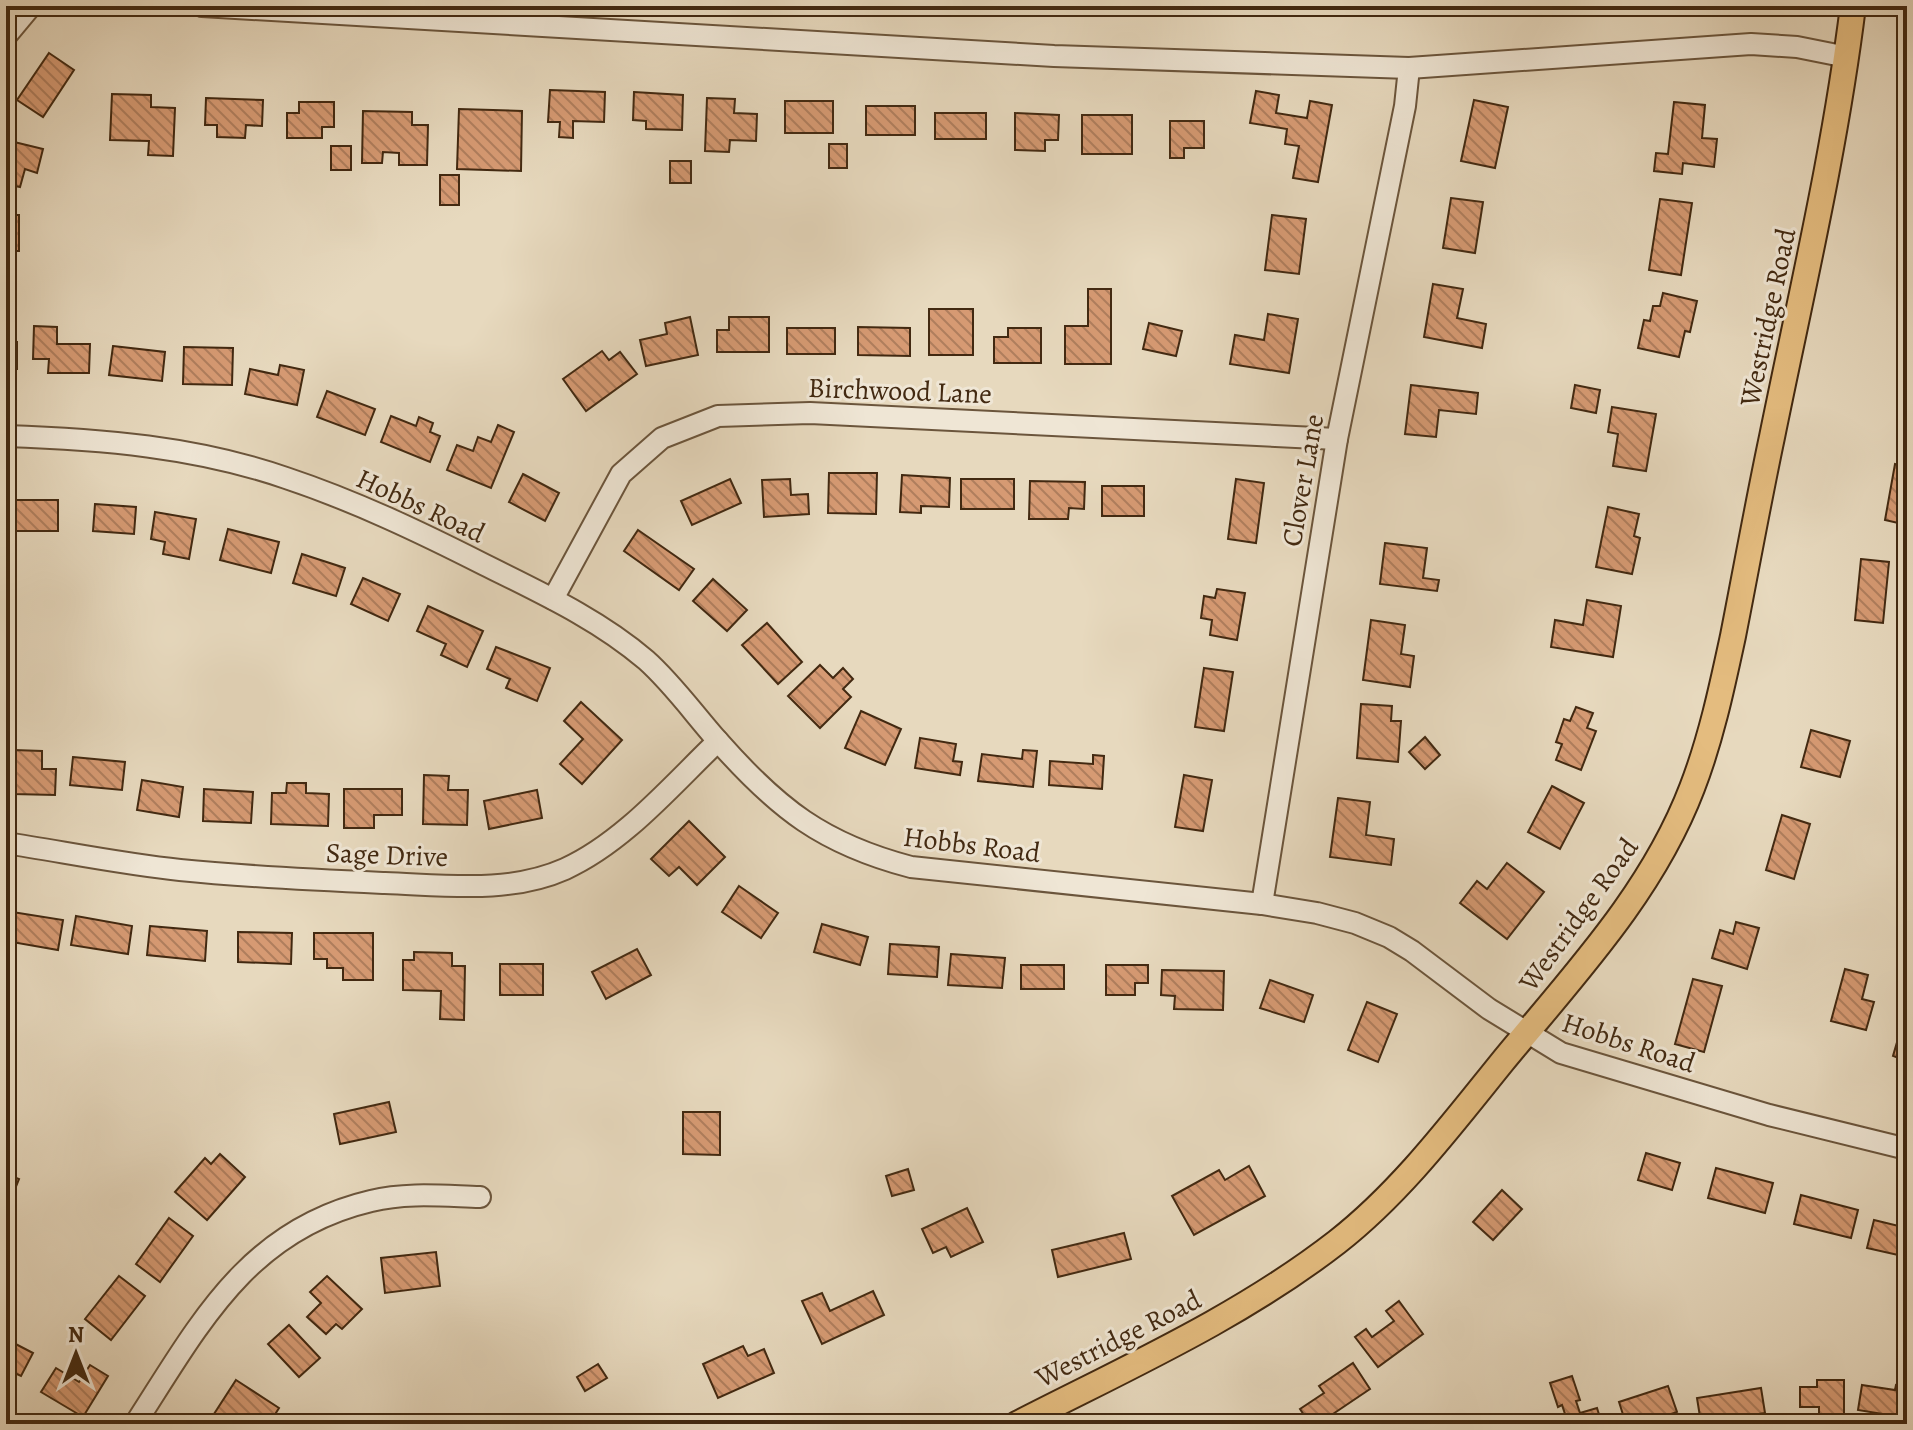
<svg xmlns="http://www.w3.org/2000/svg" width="1913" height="1430" font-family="Alegreya,serif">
  <defs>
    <pattern id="building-back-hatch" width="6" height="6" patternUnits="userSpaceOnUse" patternTransform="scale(2)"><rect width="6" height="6" fill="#d69a73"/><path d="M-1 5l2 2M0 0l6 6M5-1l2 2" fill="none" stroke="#af7e5d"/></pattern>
  </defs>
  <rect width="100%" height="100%" fill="#e7d9be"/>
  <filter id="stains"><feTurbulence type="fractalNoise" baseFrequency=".0025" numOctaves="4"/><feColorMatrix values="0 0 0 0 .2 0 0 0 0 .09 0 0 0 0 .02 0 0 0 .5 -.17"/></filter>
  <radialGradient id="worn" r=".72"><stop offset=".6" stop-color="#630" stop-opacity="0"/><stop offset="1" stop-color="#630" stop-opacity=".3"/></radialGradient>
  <g fill="url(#building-back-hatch)" stroke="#422911" stroke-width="2">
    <path d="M49,53L74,70L43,117L17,100Z"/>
    <path d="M550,90L605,92L604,122L573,121V138L559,137L560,122H548Z"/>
    <path d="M1256,91L1279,95L1276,113L1307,118L1310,101L1332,105L1318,182L1293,178L1299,146L1285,144L1287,129L1250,123Z"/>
    <path d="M634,92L683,95L682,130L646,129V121L633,120Z"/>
    <path d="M112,94L151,95V107L175,108L173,156L148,155L149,141L110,140Z"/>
    <path d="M206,98L263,100L262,126L246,125L245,138L217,137V125H205Z"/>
    <path d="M707,98L735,99L734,113L757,114L756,141L730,140L729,152L705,151Z"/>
    <path d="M1474,100L1508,107L1495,168L1461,161Z"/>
    <rect x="785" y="101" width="48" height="32"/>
    <path d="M299,102H334V127H322V138H287V113H299Z"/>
    <path d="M1674,102L1705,105L1702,138L1717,139L1714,167L1683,163L1682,174L1654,171L1656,153L1668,154Z"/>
    <rect x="866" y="106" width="49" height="29"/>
    <path d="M459,109L522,111L521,171L457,169Z"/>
    <path d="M363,111L412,112V125H428L427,165H399V153L383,152L382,163H362Z"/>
    <rect x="935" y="113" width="51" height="26"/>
    <path d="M1015,113L1059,115L1058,140H1045V151L1015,150Z"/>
    <rect x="1082" y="115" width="50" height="39"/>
    <path d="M1170,121H1204V148H1184V158H1170Z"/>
    <path d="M6,140L43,149L37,173L25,169L20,187L6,184Z"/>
    <rect x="829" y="144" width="18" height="24"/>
    <rect x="331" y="146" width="20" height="24"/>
    <rect x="670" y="161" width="21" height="22"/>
    <rect x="440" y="175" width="19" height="30"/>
    <path d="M1451,198L1483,202L1475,253L1443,248Z"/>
    <path d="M1660,199L1692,203L1681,275L1649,270Z"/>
    <rect x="6" y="215" width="13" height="36"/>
    <path d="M1272,215L1306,219L1299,274L1265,270Z"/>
    <path d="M1433,284L1463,289L1457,318L1486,324L1482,348L1424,337Z"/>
    <path d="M1088,289H1111V364H1065V326H1088Z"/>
    <path d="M1663,293L1697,301L1690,332L1685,331L1679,357L1638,348L1644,320L1650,321L1653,306H1660Z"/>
    <rect x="929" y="309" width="44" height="46"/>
    <path d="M1268,314L1298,319L1289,373L1230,364L1235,335L1264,340Z"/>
    <path d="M690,317L698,355L646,366L640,340L667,334L665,323Z"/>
    <path d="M729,317H769V352H717V330H729Z"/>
    <path d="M1149,323L1182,331L1176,356L1143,349Z"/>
    <path d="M34,326L57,327V344H90L89,373H48L49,359H33Z"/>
    <path d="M858,327L910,328V356L858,355Z"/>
    <rect x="787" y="328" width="48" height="26"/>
    <path d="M1008,328H1041V363H994V337H1008Z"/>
    <rect x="6" y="342" width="11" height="27"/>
    <path d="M113,346L165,352L162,381L109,375Z"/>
    <path d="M184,347L233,348L232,385L183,384Z"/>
    <path d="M602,351L609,360L620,352L637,374L586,411L563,379Z"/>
    <path d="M280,365L304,370L297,405L245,394L250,369L278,375Z"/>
    <path d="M1411,385L1478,393L1476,414L1439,410L1436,437L1405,434Z"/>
    <path d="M1575,385L1600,390L1596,413L1571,408Z"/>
    <path d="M327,391L375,409L365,435L317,417Z"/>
    <path d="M1612,407L1656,414L1646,471L1613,466L1618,434L1608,432Z"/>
    <path d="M391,416L416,426L419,417L433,423L430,432L440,436L430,462L381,442Z"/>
    <path d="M498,425L514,432L491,488L447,470L457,445L473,451L478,437L491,442Z"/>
    <path d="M1895,464L1907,467V525L1885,520Z"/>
    <path d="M829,473H877L876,514L828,513Z"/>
    <path d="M523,474L559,493L545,521L509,502Z"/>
    <path d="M902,475L950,478L949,507L921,506V513L900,512Z"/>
    <path d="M730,479L741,503L692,525L681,501Z"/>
    <path d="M790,479L791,495L808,494L809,514L764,517L762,480Z"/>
    <rect x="961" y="479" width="53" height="30"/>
    <path d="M1236,479L1264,483L1256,543L1228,539Z"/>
    <path d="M1030,481L1085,482L1084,509L1069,508L1068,519H1029Z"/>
    <rect x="1102" y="486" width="42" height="30"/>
    <rect x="6" y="500" width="52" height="31"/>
    <path d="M95,504L136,507L134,534L93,531Z"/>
    <path d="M1608,507L1639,514L1634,536L1640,538L1632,574L1596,567Z"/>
    <path d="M155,512L196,519L189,559L163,554L165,542L151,539Z"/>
    <path d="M228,529L279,542L271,573L220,560Z"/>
    <path d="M638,530L694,569L679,590L624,551Z"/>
    <path d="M1385,543L1427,548L1423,578L1439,580L1437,591L1380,584Z"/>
    <path d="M302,554L345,568L336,596L293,583Z"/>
    <path d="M1861,559L1889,562L1883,623L1855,620Z"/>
    <path d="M363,578L400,594L388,621L351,604Z"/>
    <path d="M713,579L747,610L727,631L693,601Z"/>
    <path d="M1217,589L1245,593L1237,640L1210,635L1212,620L1201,618L1204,596L1215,598Z"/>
    <path d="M1587,600L1621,606L1613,657L1551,647L1555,620L1583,625Z"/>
    <path d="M428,606L483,631L467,667L441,655L446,644L417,631Z"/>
    <path d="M1371,620L1405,625L1401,654L1414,656L1410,687L1363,680Z"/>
    <path d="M767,623L802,662L778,684L742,645Z"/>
    <path d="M496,647L550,668L537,701L506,688L510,679L487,669Z"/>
    <path d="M820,665L833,678L843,668L853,679L843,689L851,697L820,728L788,696Z"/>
    <path d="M1204,668L1233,672L1224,731L1195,727Z"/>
    <path d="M581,702L622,740L582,784L560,764L583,739L564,721Z"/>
    <path d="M1361,704L1392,706L1391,721H1401L1398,762L1357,758Z"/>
    <path d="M1576,707L1593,713L1587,728L1596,731L1581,770L1556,760L1562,744L1556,742L1564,719L1570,721Z"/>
    <path d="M861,711L901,729L885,765L845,748Z"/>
    <path d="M1811,730L1850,741L1840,777L1801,767Z"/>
    <path d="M1425,737L1440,755L1425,769L1409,752Z"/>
    <path d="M920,738L956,744L953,761L962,762L960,775L915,768Z"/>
    <path d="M14,750L42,751V769H56L55,795L13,794Z"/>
    <path d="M1023,750L1037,751L1033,787L978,781L982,754L1022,759Z"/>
    <path d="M1093,755L1104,756L1102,789L1049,785L1050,761L1093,764Z"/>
    <path d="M73,757L125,762L122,790L70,785Z"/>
    <path d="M424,775L449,776L448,790H468L467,825L423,824Z"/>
    <path d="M1184,775L1212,780L1203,831L1175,827Z"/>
    <path d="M142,780L183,787L179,817L137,810Z"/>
    <path d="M287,783H306V793L329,794L328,826L271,824L272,793H286Z"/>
    <path d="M1552,786L1584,803L1560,849L1528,832Z"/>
    <path d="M204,789L253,792L251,823L203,821Z"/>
    <path d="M344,789H402V815H374V828H344Z"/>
    <path d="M537,790L542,818L489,829L484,801Z"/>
    <path d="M1338,798L1370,802L1366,835L1394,839L1391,865L1330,857Z"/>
    <path d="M1782,815L1810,824L1794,879L1766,870Z"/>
    <path d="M689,821L725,857L697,885L679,867L669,876L651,859Z"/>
    <path d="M1507,863L1544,892L1507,939L1460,903L1477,881L1487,889Z"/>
    <path d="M739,886L778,913L761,938L722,912Z"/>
    <path d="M6,911L63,920L58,950L6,941Z"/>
    <path d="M76,916L132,926L128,954L71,945Z"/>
    <path d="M1736,922L1759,928L1747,969L1712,958L1720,930L1733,934Z"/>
    <path d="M822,924L868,937L860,965L814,952Z"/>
    <path d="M150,926L207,931L205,961L147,955Z"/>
    <path d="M238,932L292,933L291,964L238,962Z"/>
    <path d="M314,933H373V980H343V968H327V959H314Z"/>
    <path d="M890,944L939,947L937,977L888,974Z"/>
    <path d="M637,949L651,975L606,999L592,972Z"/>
    <path d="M414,952L452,953V966H465L464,1020L440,1019L441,991L403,990V960H414Z"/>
    <path d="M951,954L1005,958L1002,988L948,985Z"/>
    <rect x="500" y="964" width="43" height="31"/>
    <rect x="1021" y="965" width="43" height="24"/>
    <path d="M1106,965H1148V983H1135V995H1106Z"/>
    <path d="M1845,969L1868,975L1862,999L1874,1002L1866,1030L1831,1021Z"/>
    <path d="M1162,970L1224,971L1223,1010L1174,1009L1175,996L1161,995Z"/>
    <path d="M1693,979L1722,986L1704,1052L1675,1044Z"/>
    <path d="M1270,980L1313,995L1304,1022L1260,1008Z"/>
    <path d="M1367,1002L1397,1014L1378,1062L1348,1050Z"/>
    <path d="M1907,1008V1061L1893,1056Z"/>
    <path d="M389,1102L396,1132L340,1144L334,1114Z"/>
    <path d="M683,1112H720V1155L683,1154Z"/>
    <path d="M1646,1153L1680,1163L1672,1190L1638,1180Z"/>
    <path d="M220,1154L245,1177L207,1220L175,1192L205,1158L211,1164Z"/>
    <path d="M1249,1166L1265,1196L1194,1235L1172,1196L1219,1170L1225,1180Z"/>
    <path d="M1716,1168L1773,1183L1765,1213L1708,1198Z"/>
    <path d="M908,1169L914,1190L892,1196L886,1176Z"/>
    <path d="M6,1174L19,1179L7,1209L6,1208Z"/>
    <path d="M1502,1190L1522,1209L1493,1240L1473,1222Z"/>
    <path d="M1801,1195L1858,1210L1851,1238L1794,1224Z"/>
    <path d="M967,1208L983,1242L951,1257L946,1247L933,1253L922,1229Z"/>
    <path d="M169,1218L193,1236L160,1282L136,1264Z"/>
    <path d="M1874,1220L1907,1228V1257L1867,1248Z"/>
    <path d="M1124,1233L1131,1259L1058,1277L1052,1250Z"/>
    <path d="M436,1252L440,1286L385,1293L381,1258Z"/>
    <path d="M119,1276L145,1296L111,1340L85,1319Z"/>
    <path d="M327,1276L362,1309L342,1329L336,1324L326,1334L307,1317L321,1303L310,1292Z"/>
    <path d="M873,1291L884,1315L822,1344L802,1301L822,1293L830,1311Z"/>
    <path d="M1399,1301L1423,1334L1378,1367L1355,1337L1366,1329L1372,1337L1394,1321L1386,1311Z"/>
    <path d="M289,1325L320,1358L299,1377L268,1344Z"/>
    <path d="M6,1339L33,1353L21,1376L6,1369Z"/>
    <path d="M743,1346L748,1356L764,1349L774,1373L718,1398L703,1364Z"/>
    <path d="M1353,1363L1370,1389L1318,1424H1310L1300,1409L1324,1393L1319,1386Z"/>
    <path d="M598,1364L607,1378L585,1391L577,1377Z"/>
    <path d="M90,1365L108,1376L83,1417L41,1392L56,1368L79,1382Z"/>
    <path d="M1572,1376L1580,1400L1576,1401L1580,1413L1597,1408L1602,1424H1547L1566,1417L1562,1405L1558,1407L1550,1383Z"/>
    <path d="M236,1380L279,1408L269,1424H229L214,1414Z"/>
    <path d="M1817,1380H1844V1415H1819V1407H1800V1387H1817Z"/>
    <path d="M1862,1385L1895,1390L1896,1385L1907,1387V1418L1858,1410Z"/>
    <path d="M1668,1386L1677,1412L1642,1424H1626L1619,1402Z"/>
    <path d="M1761,1388L1765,1413L1701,1423L1697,1398Z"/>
  </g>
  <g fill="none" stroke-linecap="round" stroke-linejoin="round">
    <g stroke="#6b553c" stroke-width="24">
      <g id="minor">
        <path d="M202,6L1054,56L1409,68L1751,44L1797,47L1847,57"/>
        <path d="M6,36L31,6"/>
        <path d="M6,436C100,439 197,447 286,478C355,501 420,532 485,565C541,593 598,619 646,660C673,684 694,714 718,741C778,809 823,844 911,867L1262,904L1317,913L1355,923L1389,937L1412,951L1489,1009L1561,1053L1769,1115L1907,1149"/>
        <path d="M553,599L621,474L662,438L718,416L810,413L1337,439"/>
        <path d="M6,843C64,852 122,864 180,870C248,877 317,880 385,883C445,885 509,894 565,869C624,842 671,786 718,741"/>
        <path d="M1262,904L1337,439L1405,106L1409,68"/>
        <path d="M135,1424C199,1325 247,1230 371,1201C407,1192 444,1196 480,1197"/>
      </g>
    </g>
    <g stroke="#422911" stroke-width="28">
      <path id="major" d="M1017,1424C1126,1368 1239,1318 1337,1242C1401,1192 1452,1124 1503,1061C1573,976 1652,893 1692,788C1711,739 1722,687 1733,636C1746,570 1758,503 1772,437C1801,294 1835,152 1853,6"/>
    </g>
    <use href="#minor" stroke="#efe6d5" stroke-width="20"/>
    <use href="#major" stroke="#e4bc7f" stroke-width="24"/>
  </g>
  <g text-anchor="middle" stroke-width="6" stroke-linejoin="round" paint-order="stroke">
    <g font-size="28" fill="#422911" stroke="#efe6d5">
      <text transform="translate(1767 317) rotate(-78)" y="10">Westridge Road</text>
      <text transform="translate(900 390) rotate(2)" y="10">Birchwood Lane</text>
      <text transform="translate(1302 480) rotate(-80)" y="10">Clover Lane</text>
      <text transform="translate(421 505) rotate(25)" y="10">Hobbs Road</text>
      <text transform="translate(972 844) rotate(7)" y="10">Hobbs Road</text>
      <text transform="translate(387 854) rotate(2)" y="10">Sage Drive</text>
      <text transform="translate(1578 914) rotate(-54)" y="10">Westridge Road</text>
      <text transform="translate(1629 1042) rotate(18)" y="10">Hobbs Road</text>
      <text transform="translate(1118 1338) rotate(-27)" y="10">Westridge Road</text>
    </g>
  </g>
  <rect width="1913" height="1430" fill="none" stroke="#e7d9be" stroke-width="32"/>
  <rect x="8" y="8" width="1897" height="1414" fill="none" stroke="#422911" stroke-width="4"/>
  <rect x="16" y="16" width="1881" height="1398" fill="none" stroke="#422911" stroke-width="2"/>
  <g transform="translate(76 1354)" stroke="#efe6d5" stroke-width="6" paint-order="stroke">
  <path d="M0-6L14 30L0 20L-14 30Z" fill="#422911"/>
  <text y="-12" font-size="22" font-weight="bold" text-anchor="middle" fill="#422911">N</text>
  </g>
  <rect width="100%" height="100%" filter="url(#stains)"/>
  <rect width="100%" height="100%" fill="url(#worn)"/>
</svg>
